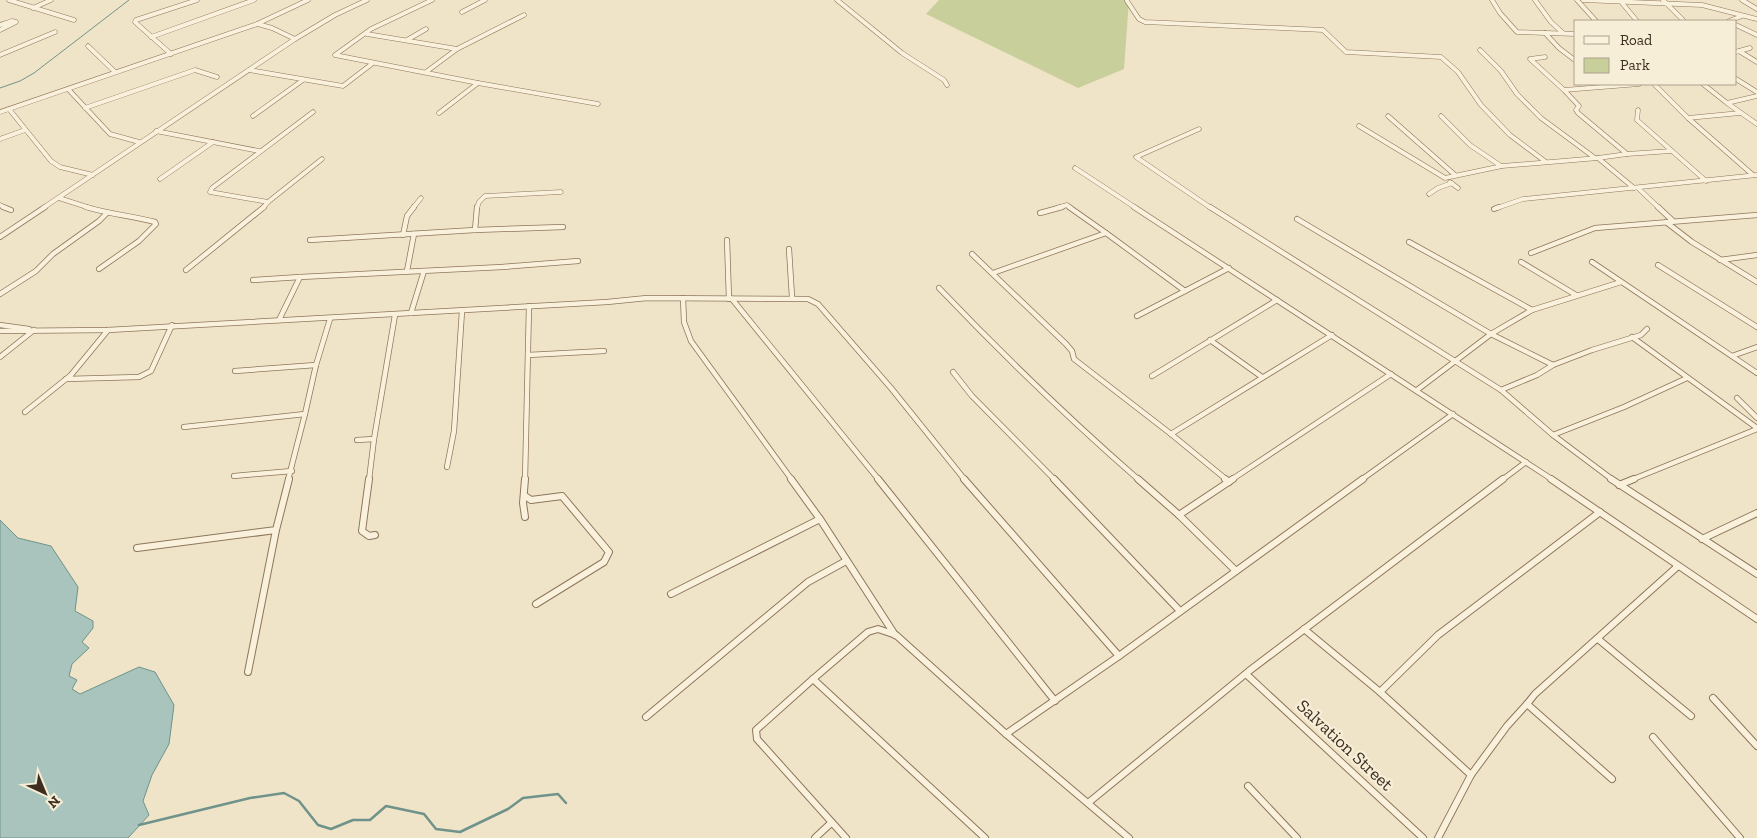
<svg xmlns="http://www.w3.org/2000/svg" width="1757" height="838" font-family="'Zilla Slab',serif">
  <rect width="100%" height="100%" fill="#f0e4c8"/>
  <path fill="#c9cf9b" d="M939,0H1129L1124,69L1078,88L926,14Z"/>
  <path fill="#a9c4bc" stroke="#6f938a" d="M0,520L18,538L51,546L78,587L75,611L93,621V628L82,642L89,648L72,664L69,676L77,680L72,689L80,694L139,667L155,672L174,705L169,744L152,775L143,801L149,815L128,838H0Z"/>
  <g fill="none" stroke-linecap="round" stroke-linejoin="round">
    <path stroke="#6f938a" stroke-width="1" d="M0,88L20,81L34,73L129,0"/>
    <path stroke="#6f938a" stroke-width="2.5" d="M139,825L250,798L284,793L299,801L318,825L331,829L353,820H370L386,806L424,814L436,829L460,832L508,809L523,798L558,794L566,803"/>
    <g stroke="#8d765c" stroke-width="5">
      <g id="minor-far2">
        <path d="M9,0L74,20"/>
        <path d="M432,0L371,29L335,55L478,83L439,113"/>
        <path d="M837,0L902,53L944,80L947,85"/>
        <path d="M1492,0L1500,13L1517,32L1576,34"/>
        <path d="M1535,0L1551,22L1563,33"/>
        <path d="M1577,0L1596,21"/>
        <path d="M1583,0L1702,5L1757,19"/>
        <path d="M1663,0L1683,20"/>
        <path d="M1742,0L1757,9"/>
        <path d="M1127,1L1139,19L1145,22L1323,30L1346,52L1441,57L1458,72L1481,105L1510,135L1546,162"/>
        <path d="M1622,3L1637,21"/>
        <path d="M33,8L51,0"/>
        <path d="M462,12L485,0"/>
        <path d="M1729,21L1742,16"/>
        <path d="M258,24L272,28L295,39"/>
        <path d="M0,25L12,21L16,22L0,30"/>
        <path d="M1736,25L1757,35"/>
        <path d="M1545,33L1559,48L1576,61"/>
        <path d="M367,34L457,49L524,15"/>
        <path d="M151,37L254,0"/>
        <path d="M407,40L426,29"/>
        <path d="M88,46L115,72"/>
        <path d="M1480,50L1501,71L1517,94L1541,118L1595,158"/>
        <path d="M1739,51L1750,48"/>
        <path d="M1736,52L1739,51L1757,62"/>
        <path d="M171,54L135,22L136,20L197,0"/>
        <path d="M0,55L55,32"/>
        <path d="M1545,57L1530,59L1564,90L1639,84"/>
        <path d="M249,70L343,86L373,63"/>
        <path d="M426,72L457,49"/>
        <path d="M1736,79L1757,92"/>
        <path d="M478,83L598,104"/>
        <path d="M1654,84L1688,118L1753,175"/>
        <path d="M1703,84L1727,103"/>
        <path d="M68,89L110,134L139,142"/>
        <path d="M1564,90L1579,106L1576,110L1578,113L1627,154L1598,158"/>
        <path d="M1757,96L1727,103L1757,124"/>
        <path d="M85,108L195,70L217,77"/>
        <path d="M9,109L51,161L60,167L93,175"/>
        <path d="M1638,110L1637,120L1706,181"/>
        <path d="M0,112L257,24L308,0"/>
        <path d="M253,116L303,80"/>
        <path d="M1388,116L1455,175"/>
        <path d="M1441,116L1470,145L1501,166"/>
        <path d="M1688,118L1740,113"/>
        <path d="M1359,126L1445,178L1502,166L1598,158L1634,188"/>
        <path d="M1199,129L1136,157L1211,208"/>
        <path d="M156,131L259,151"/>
        <path d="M0,139L25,130"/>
        <path d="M1627,154L1671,151"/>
        <path d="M1075,168L1136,208"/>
        <path d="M160,179L213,142"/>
        <path d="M1450,182L1458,188"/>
        <path d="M1638,188L1659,208"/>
        <path d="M1429,194L1438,188L1452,183"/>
        <path d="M59,198L90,208"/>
        <path d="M268,202L322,159"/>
        <path d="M0,205L6,208"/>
        <path d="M43,208L295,39L335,15L367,0"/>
        <path d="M263,208L268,202L210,192L212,188L313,112"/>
        <path d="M413,208L421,198"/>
        <path d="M477,208L479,202L485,196L561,192"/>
        <path d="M1057,208L1067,205L1071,208"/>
        <path d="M1497,208L1523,199L1757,175"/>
      </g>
    </g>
    <g stroke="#8d765c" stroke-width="6">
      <g id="minor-far1">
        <path d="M3,207L11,210"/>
        <path d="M86,207C109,214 132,216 155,222L156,224L139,241L99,269"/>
        <path d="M1069,207L1106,233"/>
        <path d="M1134,207L1553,480"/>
        <path d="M1210,207L1501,390L1553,435L1624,407L1687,378"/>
        <path d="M1658,207L1673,221"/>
        <path d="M1494,209L1499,207"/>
        <path d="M1040,213L1062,207"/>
        <path d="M1297,219L1491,334L1553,365L1592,350L1641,335L1647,329"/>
        <path d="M1666,222L1692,242L1757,282"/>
        <path d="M475,230L477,207"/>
        <path d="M403,235L407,216L414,207"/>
        <path d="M0,237L45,207"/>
        <path d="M310,240L475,230L563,227"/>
        <path d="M727,240L729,299"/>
        <path d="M1409,242L1532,310L1491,334L1417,390"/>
        <path d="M789,249L792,297"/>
        <path d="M1531,253L1595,228L1757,215"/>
        <path d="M972,254L1066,344L1072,351L1074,359L1171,434L1227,480"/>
        <path d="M1720,260L1757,255"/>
        <path d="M1521,262L1576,295"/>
        <path d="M1592,262L1757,373"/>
        <path d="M1658,265L1757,327"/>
        <path d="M186,270L264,207"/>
        <path d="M407,271L414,234"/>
        <path d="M993,273L1106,233L1185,291"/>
        <path d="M253,280L300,277"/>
        <path d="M939,288C1003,355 1069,419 1139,480"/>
        <path d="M0,294L36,271L53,254L99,221L107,213"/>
        <path d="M683,298L684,322L691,341L792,480"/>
        <path d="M732,299L879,480"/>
        <path d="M1532,310L1621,282"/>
        <path d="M411,313L424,271"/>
        <path d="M1137,316L1229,268"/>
        <path d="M279,320L300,277L502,267L578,261"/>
        <path d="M0,325L29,329"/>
        <path d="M0,331L108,330L607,302L647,298L808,299L818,304L891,388L965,480"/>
        <path d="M1632,337L1757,428"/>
        <path d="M1210,340L1262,377"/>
        <path d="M528,355L604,351"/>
        <path d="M1732,356L1757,347"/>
        <path d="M0,357L34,330"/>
        <path d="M235,371L316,365"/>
        <path d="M953,372L972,396L1055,480"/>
        <path d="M1152,376L1277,300"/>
        <path d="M66,379L139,377L151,371L172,325"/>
        <path d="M1501,390L1537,375L1553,365"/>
        <path d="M1737,398L1757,418"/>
        <path d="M25,412L71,375L108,330"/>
        <path d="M184,427L305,414L316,365L330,319"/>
        <path d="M1171,434L1332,335"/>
        <path d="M1553,435L1613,480"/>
        <path d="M357,440L374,439L395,315"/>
        <path d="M447,467L454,431L462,311"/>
        <path d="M234,476L292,471"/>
        <path d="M288,480L305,414"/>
        <path d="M369,480L374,439"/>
        <path d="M525,480L529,306"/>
        <path d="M1231,480L1391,374"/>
        <path d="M1361,480L1453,414"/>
        <path d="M1502,480L1526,462"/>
        <path d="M1631,480L1757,429"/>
      </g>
    </g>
    <g stroke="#8d765c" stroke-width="8">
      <g id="minor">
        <path d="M369,479L362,531L369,536L375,535"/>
        <path d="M791,479L820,519L895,635"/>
        <path d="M878,479L1055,701"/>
        <path d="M964,479L1119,656"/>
        <path d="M1054,479L1180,611"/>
        <path d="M1138,479L1179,515L1236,571"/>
        <path d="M1225,479L1229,482"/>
        <path d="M1551,479L1757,619"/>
        <path d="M1611,479L1757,574"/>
        <path d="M1619,485L1634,479"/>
        <path d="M525,496L531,500L562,496L609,552L604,562L536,604"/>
        <path d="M1179,515L1233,479"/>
        <path d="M525,517L523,503L525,479"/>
        <path d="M1702,539L1757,513"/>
        <path d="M137,548L276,530L289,479"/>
        <path d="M671,594L820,519"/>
        <path d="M1304,629L1380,692L1471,775"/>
        <path d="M1598,639L1691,716"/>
        <path d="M248,672L276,530"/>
        <path d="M1246,674L1423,838"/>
        <path d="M813,679L756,730L757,739L846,838"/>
        <path d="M1380,692L1438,635L1600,512"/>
        <path d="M1713,698L1757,746"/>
        <path d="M646,717L808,582L846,561"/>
        <path d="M1006,734L1119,656L1363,479"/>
        <path d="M1653,737L1740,838"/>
        <path d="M1612,779L1527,704L1535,694L1678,566"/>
        <path d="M1248,786L1297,838"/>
        <path d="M1088,803L1249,671L1503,479"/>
        <path d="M815,838L831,823"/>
        <path d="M985,838L813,679L868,632L878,629L896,635L1006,734L1129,838"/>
        <path d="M1438,838L1471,775L1507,726L1527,704"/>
      </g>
    </g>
    <use href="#minor-far2" stroke="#faf1dc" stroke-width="4"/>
    <use href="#minor-far1" stroke="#faf1dc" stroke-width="4.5"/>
    <use href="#minor" stroke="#faf1dc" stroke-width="6"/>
  </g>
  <g text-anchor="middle" stroke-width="4.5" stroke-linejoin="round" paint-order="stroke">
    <g font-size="18" fill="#3d2e20" stroke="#f7eed8">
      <text transform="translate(1345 745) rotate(43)" y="6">Salvation Street</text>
    </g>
  </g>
  <rect x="1574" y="20" width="162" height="65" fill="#f7eed8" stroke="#ada18e"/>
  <rect x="1584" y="36" width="25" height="8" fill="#faf1dc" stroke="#ada18e"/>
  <text x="1620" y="45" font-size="15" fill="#3d2e20">Road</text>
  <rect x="1584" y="58" width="25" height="15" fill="#c9cf9b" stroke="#ada18e"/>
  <text x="1620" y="70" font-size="15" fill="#3d2e20">Park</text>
  <g transform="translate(45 793) rotate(136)" stroke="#f7eed8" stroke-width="4" paint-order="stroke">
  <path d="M0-4L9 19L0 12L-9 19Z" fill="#3d2e20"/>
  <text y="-8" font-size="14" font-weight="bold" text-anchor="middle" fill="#3d2e20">N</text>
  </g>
</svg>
